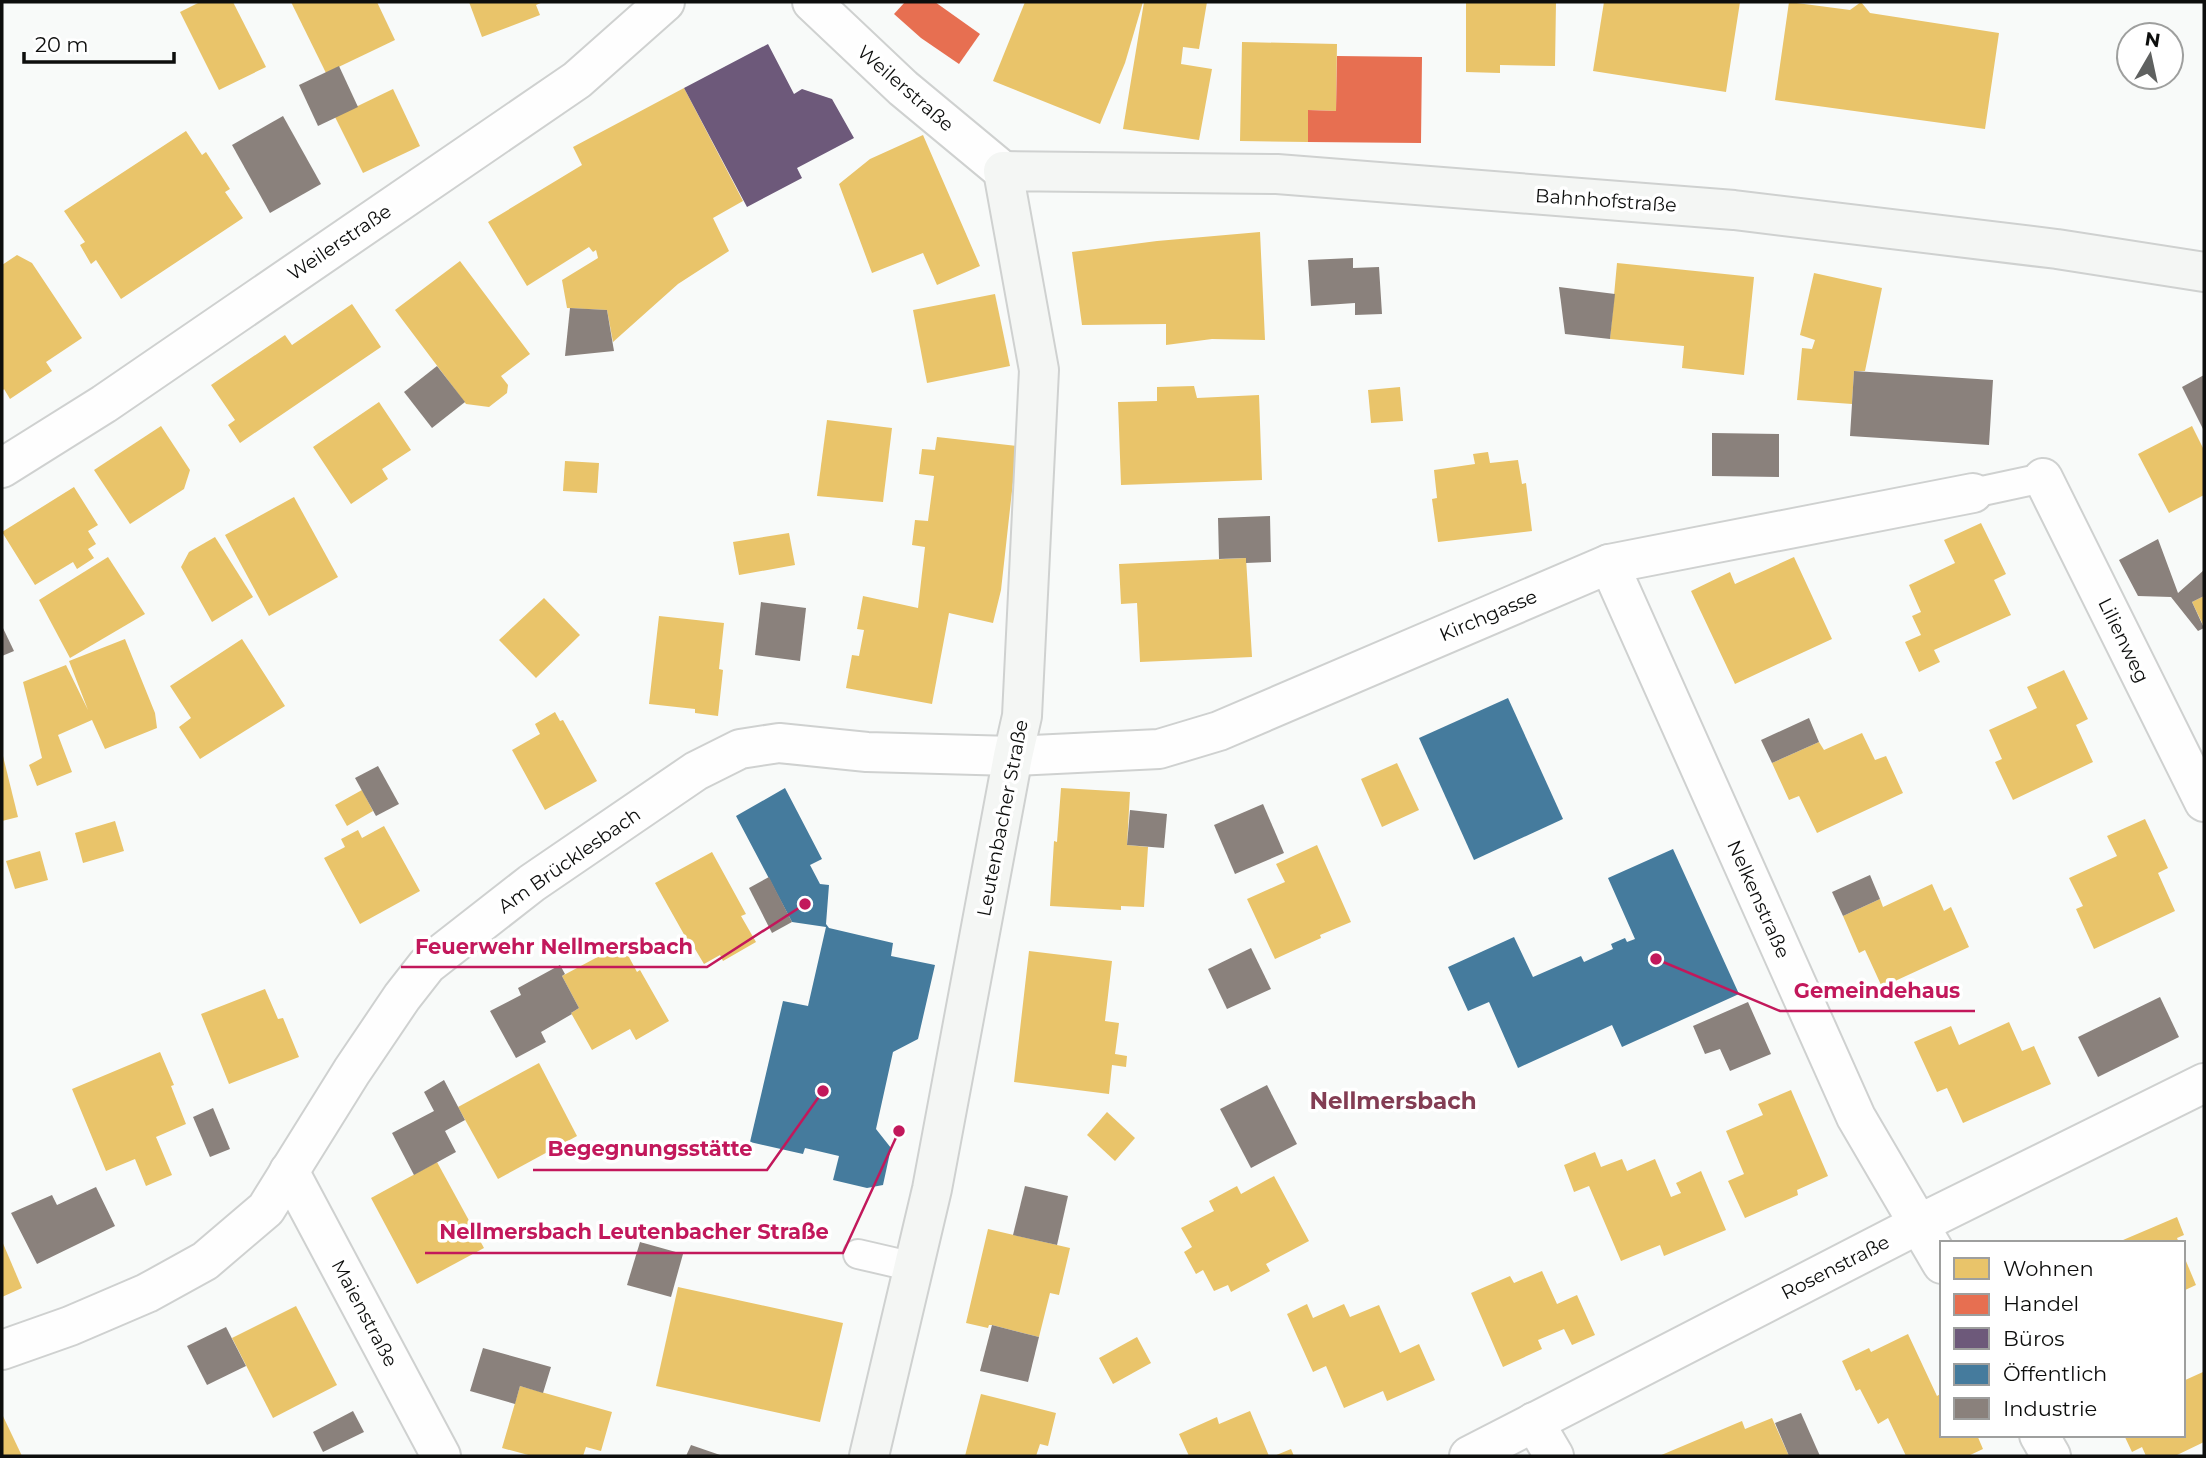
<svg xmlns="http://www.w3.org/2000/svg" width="2206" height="1458" font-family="Montserrat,sans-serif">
  <rect width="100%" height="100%" fill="#f8faf9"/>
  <g fill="#e9c46a">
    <path d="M200,2H233L266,67L219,90L180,12Z"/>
    <path d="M291,2H377L395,40L326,73Z"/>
    <path d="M469,2H543L536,5L540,15L482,37Z"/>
    <path d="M1025,2H1143L1125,63L1100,124L993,81Z"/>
    <path d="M1144,2H1207L1199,49L1183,47L1181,64L1212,69L1199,140L1123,129Z"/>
    <path d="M1466,2H1556L1555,66L1500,65V73L1466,72Z"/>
    <path d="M1604,2H1740L1726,92L1593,71Z"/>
    <path d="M1789,2L1850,10L1861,2L1870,13L1999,33L1985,129L1775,100Z"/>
    <path d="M1242,42L1337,44L1336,111L1308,110V142L1240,141Z"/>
    <path d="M684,88L743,201L713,218L729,251L678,284L613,342L607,310L567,308L562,280L598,258L596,250L593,252L589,247L527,286L488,222L582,165L573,147Z"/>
    <path d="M393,89L420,146L363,173L335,117Z"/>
    <path d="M186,131L202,155L206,152L230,189L225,192L243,218L121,299L96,260L91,264L80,245L85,242L64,211Z"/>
    <path d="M923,135L980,266L937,285L923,253L872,273L839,184L870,159Z"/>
    <path d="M1260,232L1265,340L1212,339L1166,345V324L1082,325L1072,252L1157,241Z"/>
    <path d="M17,255L32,263L82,338L46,362L52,371L10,399L4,389L2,391V265Z"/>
    <path d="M460,261L530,354L501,376L508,385L507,393L489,407L466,404L395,310Z"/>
    <path d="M1617,263L1754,277L1744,375L1682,368L1684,346L1610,339Z"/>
    <path d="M1814,273L1882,288L1865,371H1854L1852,404L1797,400L1802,348L1812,349L1815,340L1800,335Z"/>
    <path d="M995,294L1010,366L927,383L913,310Z"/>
    <path d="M352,304L381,347L240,443L228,425L235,420L211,385L285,335L292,345Z"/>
    <path d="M1194,386L1197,398L1259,395L1262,480L1121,485L1118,402L1157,401V387Z"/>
    <path d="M1400,387L1403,421L1371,423L1368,390Z"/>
    <path d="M379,402L411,450L382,469L388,479L351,504L313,447Z"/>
    <path d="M827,420L892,428L883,502L817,496Z"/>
    <path d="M161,426L190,470L184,489L130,524L94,470Z"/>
    <path d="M2192,426L2204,450V495L2169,513L2138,454Z"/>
    <path d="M937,437L1017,446L1001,590L993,623L949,613L932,704L846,688L852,655L859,656L864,630L857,629L863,596L918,608L925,547L912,545L915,520L928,521L934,476L919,474L922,449L935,450Z"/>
    <path d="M1488,452L1490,463L1518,460L1522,484L1526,483L1532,531L1438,542L1432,499L1437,498L1434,470L1475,464L1473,454Z"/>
    <path d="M565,461L599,463L597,493L563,491Z"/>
    <path d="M74,487L98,525L88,531L96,544L88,549L94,558L77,569L73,562L35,585L2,532Z"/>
    <path d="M294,497L338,577L269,616L225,535Z"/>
    <path d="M1981,523L2006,574L1994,580L2011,615L1934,650L1940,662L1919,672L1905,642L1921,635L1912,616L1921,612L1909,585L1955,563L1944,540Z"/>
    <path d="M789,533L795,565L739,575L733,542Z"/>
    <path d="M215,537L253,597L212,622L181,567L189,552Z"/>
    <path d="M108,557L145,614L70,658L39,600Z"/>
    <path d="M1794,557L1832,639L1735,684L1691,591L1730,572L1735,584Z"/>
    <path d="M1246,558L1252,657L1140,662L1137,603L1121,604L1119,564Z"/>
    <path d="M2204,596V627L2192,602Z"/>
    <path d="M544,598L580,635L536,678L499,640Z"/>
    <path d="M659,616L724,623L719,669L723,670L718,716L695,713V709L649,704Z"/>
    <path d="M125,639L155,713L157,728L105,749L92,720L58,735L72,772L37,786L29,765L42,758L23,682L66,665L88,710L69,661Z"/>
    <path d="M242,639L285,706L200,759L179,727L191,718L170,686Z"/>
    <path d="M2064,670L2088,719L2076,725L2093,762L2013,800L1995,762L2002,759L1989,730L2037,708L2027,687Z"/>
    <path d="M555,712L560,721L563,720L597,781L545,810L512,750L540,734L535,724Z"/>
    <path d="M1862,733L1875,760L1886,756L1903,793L1817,833L1799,796L1789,800L1772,763L1819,742L1824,750Z"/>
    <path d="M2,752L18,817L2,821Z"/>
    <path d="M1397,763L1419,810L1382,827L1361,779Z"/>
    <path d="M1061,788L1130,792L1127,845L1148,847L1144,907L1121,906V910L1050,906L1054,841L1057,842Z"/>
    <path d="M362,790L373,811L347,826L335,805Z"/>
    <path d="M2145,819L2168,868L2158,873L2175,911L2094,949L2076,909L2083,906L2069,878L2117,856L2107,836Z"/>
    <path d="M115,821L124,851L83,863L75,833Z"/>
    <path d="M384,826L420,891L360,924L324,858L345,847L341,839L358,830L362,838Z"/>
    <path d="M1317,845L1351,922L1320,935L1321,938L1275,959L1247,899L1285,882L1276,864Z"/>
    <path d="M40,851L48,880L15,889L6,861Z"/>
    <path d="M712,852L746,914L741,916L756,942L723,961L720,955L704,964L692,944L690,945L655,883Z"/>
    <path d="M1932,884L1944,911L1951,907L1969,947L1882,987L1865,950L1859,953L1843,916L1880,899L1883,907Z"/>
    <path d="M622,944L637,972L640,970L669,1021L636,1040L630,1029L592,1050L571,1013L579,1008L562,976Z"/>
    <path d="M1029,951L1112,961L1105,1021L1119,1023L1115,1054L1127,1056L1126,1067L1112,1065L1109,1094L1014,1082Z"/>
    <path d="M265,989L278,1019L283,1018L299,1057L229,1084L201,1014Z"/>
    <path d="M2009,1022L2022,1051L2034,1046L2051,1084L1963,1123L1947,1088L1937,1092L1914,1042L1951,1026L1959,1045Z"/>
    <path d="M160,1052L174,1085L171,1086L186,1124L156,1137L172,1175L146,1186L135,1159L106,1171L72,1089Z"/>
    <path d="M539,1063L577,1136L498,1179L458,1107Z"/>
    <path d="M1791,1090L1828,1176L1797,1190L1798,1195L1745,1218L1728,1181L1744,1174L1726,1131L1763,1115L1758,1104Z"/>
    <path d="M1107,1112L1135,1138L1115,1161L1087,1135Z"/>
    <path d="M1595,1152L1601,1167L1622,1159L1627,1171L1655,1159L1671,1197L1681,1193L1676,1183L1701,1171L1726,1230L1664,1256L1660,1245L1621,1261L1589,1186L1574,1192L1564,1165Z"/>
    <path d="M437,1162L484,1248L417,1284L371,1198Z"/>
    <path d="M1274,1176L1309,1241L1266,1264L1270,1271L1231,1292L1228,1285L1214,1291L1203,1270L1196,1274L1184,1252L1192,1247L1181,1228L1214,1211L1209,1201L1237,1186L1241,1194Z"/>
    <path d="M2177,1217L2184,1235L2177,1238L2179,1243H2116Z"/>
    <path d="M988,1229L1070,1248L1059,1295L1050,1293L1039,1337L992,1325H989L988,1328L966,1323Z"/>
    <path d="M2,1241L22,1288L2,1297Z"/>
    <path d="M2183,1254L2196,1285L2183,1291Z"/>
    <path d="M1542,1271L1557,1304L1577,1295L1595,1335L1572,1345L1564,1329L1538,1340L1542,1349L1503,1367L1471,1293L1510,1276L1514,1283Z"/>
    <path d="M678,1287L843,1323L820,1422L656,1386Z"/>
    <path d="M1307,1304L1313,1318L1344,1304L1350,1317L1379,1305L1400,1353L1419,1344L1435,1380L1387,1401L1383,1391L1344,1408L1326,1366L1313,1372L1287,1314Z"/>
    <path d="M296,1306L337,1385L273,1418L232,1338Z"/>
    <path d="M1908,1334L1937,1396L1942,1393V1435H1977L1983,1449L1968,1456H1906L1888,1418L1878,1424L1860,1389L1856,1391L1842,1361L1869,1348L1871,1352Z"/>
    <path d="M1137,1337L1151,1363L1113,1384L1099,1358Z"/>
    <path d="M2203,1372L2204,1442L2175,1456H2146L2142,1447L2132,1452L2124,1435H2183V1381Z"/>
    <path d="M520,1386L612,1412L601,1451L586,1447L583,1456H532L502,1448Z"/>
    <path d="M981,1394L1056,1413L1048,1446L1040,1444L1036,1456H965Z"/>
    <path d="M1250,1411L1269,1456H1189L1179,1434L1217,1417L1219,1424Z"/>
    <path d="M2,1414L22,1456H2Z"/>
    <path d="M1772,1418L1789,1456H1659L1742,1421L1745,1429Z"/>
    <path d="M1291,1449L1294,1456H1274Z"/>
  </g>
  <g fill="#e76f51">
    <path d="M905,2H935L980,34L959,64L921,38L894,14Z"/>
    <path d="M1337,56L1422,57L1421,143L1308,142V110L1336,111Z"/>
  </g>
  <path fill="#6d597a" d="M768,44L794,94L802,89L832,99L854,138L797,168L802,178L747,207L684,88Z"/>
  <g fill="#457b9d">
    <path d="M1508,698L1563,819L1474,860L1419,738Z"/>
    <path d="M785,788L822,859L810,865L820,884L829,885L826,924L829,928L893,943L891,956L935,965L918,1039L893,1052L876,1129L891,1148L883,1185L867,1188L833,1180L839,1156L805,1148L803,1154L750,1142L783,1001L808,1006L826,927L792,922L736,816Z"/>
    <path d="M1673,849L1739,994L1622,1047L1612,1025L1518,1068L1489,1002L1468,1011L1448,967L1514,937L1533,977L1581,956L1584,962L1595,957L1613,949L1611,944L1625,938L1627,942L1635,939L1608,878Z"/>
  </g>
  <g fill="#8a817c">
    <path d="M339,66L358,107L318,126L299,85Z"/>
    <path d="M283,116L321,184L270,213L232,145Z"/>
    <path d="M1353,258V268L1379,267L1382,314L1355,315V303L1311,306L1308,260Z"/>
    <path d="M1559,287L1615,294L1610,339L1565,334Z"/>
    <path d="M570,308L607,310L614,351L565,356Z"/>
    <path d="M437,366L465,402L432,428L404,392Z"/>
    <path d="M1854,371L1993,380L1989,445L1850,436Z"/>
    <path d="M2204,375V431L2182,387Z"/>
    <path d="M1712,433L1779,434V477L1712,476Z"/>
    <path d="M1270,516L1271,562L1246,563V558L1219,559L1218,518Z"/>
    <path d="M2158,539L2178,593L2204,570V596L2192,602L2204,628L2198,631L2171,597L2138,596L2119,560Z"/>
    <path d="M761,602L806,608L800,661L755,655Z"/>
    <path d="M2,626L14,651L2,656Z"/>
    <path d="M1809,718L1819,742L1772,763L1761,740Z"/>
    <path d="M378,766L399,804L376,816L355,778Z"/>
    <path d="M1263,804L1284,853L1235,874L1214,825Z"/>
    <path d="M1130,810L1167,814L1164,848L1127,845Z"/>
    <path d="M1870,875L1880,899L1843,916L1832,892Z"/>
    <path d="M769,877L792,922L772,933L749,888Z"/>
    <path d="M1251,948L1271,989L1227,1009L1208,969Z"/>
    <path d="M560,965L565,974L562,976L579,1008L571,1013L572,1014L541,1032L546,1042L516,1058L490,1011L521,995L518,988Z"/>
    <path d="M2160,997L2179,1037L2098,1077L2078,1037Z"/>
    <path d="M1748,1002L1771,1054L1730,1071L1720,1049L1705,1054L1693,1026Z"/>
    <path d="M444,1080L465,1120L445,1131L456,1152L414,1175L392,1133L434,1111L424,1092Z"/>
    <path d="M1267,1085L1297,1144L1251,1168L1220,1109Z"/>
    <path d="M213,1108L230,1149L210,1157L193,1117Z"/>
    <path d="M1025,1186L1068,1196L1057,1245L1013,1235Z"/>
    <path d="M96,1187L115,1226L37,1264L11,1213L52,1195L57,1205Z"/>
    <path d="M640,1242L683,1254L671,1297L627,1285Z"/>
    <path d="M992,1325L1039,1337L1028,1382L980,1371Z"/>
    <path d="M226,1327L246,1366L207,1385L187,1346Z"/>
    <path d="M483,1348L551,1367L543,1393L520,1386L515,1404L470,1391Z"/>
    <path d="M353,1411L364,1432L323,1452L313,1432Z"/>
    <path d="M1801,1413L1820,1456H1789L1775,1423Z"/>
    <path d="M691,1445L723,1456H686Z"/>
  </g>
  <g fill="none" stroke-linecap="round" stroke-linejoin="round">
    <g stroke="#cfd1d0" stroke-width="32">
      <g id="lane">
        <path d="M1973,493L2043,478"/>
        <path d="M858,1254L914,1267"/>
      </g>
    </g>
    <g stroke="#cfd1d0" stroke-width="42">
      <g id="street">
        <path d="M812,2L903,88L1003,171"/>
        <path d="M2,468L104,404L577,80L665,2"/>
        <path d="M2043,478L2204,802"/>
        <path d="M1609,564L1856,1117L1942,1264"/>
        <path d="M289,1171L441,1456"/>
        <path d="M2,1350L70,1326L147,1293L205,1261L266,1209L352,1071L402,997L427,965L532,883L696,771L740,749L779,743L867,752L1013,756L1159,749L1219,731L1609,564L1973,493"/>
        <path d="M1534,1422L1554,1456"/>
        <path d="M2039,1435L2051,1456"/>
        <path d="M1469,1456L1919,1224L2204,1083"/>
      </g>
    </g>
    <g stroke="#cfd1d0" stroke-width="42">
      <path id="secondary" d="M869,1456L932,1189L1013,756L1022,716L1039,370L1003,171L1277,174L1734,210L2057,249L2204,272"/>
    </g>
    <use href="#lane" stroke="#fefefe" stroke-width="28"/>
    <use href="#street" stroke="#fefefe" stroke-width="38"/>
    <use href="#secondary" stroke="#f4f6f4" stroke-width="38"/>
  </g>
  <g text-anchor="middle" stroke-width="7" stroke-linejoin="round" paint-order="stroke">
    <g font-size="19" fill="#0d0e0d" stroke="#fff">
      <text transform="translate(906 88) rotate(41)" y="7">Weilerstraße</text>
      <text transform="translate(1606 200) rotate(4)" y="7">Bahnhofstraße</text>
      <text transform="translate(339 242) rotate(-34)" y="7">Weilerstraße</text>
      <text transform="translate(1488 615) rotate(-23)" y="7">Kirchgasse</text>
      <text transform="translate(2124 640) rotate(64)" y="7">Lilienweg</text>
      <text transform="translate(1002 818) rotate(-79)" y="7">Leutenbacher Straße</text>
      <text transform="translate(569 860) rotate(-35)" y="7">Am Brücklesbach</text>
      <text transform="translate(1759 899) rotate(66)" y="7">Nelkenstraße</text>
      <text transform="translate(1835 1267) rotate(-27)" y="7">Rosenstraße</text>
      <text transform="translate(365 1313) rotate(62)" y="7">Maienstraße</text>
    </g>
    <g font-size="23" font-weight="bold" fill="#833d53" stroke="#fff">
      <text x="1393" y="1109">Nellmersbach</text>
    </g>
  </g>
  <path fill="none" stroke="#c2185b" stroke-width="2.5" d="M805 904L707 967H401M1656 959L1780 1011H1975M823 1091L767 1170H533M899 1131L843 1253H425"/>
  <g fill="#c2185b" stroke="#fff" stroke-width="2.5">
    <circle cx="805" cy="904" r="7"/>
    <circle cx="1656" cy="959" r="7"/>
    <circle cx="823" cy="1091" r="7"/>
    <circle cx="899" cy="1131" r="7"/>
  </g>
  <g font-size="21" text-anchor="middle" font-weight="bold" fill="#c2185b" stroke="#fff" stroke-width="7" stroke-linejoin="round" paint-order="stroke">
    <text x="554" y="954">Feuerwehr Nellmersbach</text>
    <text x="1877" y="998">Gemeindehaus</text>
    <text x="650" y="1156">Begegnungsstätte</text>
    <text x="634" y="1239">Nellmersbach Leutenbacher Straße</text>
  </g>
  <rect width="2206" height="1458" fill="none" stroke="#0d0e0d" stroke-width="7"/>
  <rect x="1940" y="1241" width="245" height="196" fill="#ffffff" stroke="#9e9f9e" stroke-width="2"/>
  <rect x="1954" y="1258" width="35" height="21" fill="#e9c46a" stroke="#9e9f9e" stroke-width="2"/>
  <text x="2003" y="1276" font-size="21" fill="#0d0e0d">Wohnen</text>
  <rect x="1954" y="1294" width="35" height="21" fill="#e76f51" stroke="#9e9f9e" stroke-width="2"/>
  <text x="2003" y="1311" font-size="21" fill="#0d0e0d">Handel</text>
  <rect x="1954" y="1328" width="35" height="21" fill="#6d597a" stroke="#9e9f9e" stroke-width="2"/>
  <text x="2003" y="1346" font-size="21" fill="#0d0e0d">Büros</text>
  <rect x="1954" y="1364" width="35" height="21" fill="#457b9d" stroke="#9e9f9e" stroke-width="2"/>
  <text x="2003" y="1381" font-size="21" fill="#0d0e0d">Öffentlich</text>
  <rect x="1954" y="1398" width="35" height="21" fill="#8a817c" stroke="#9e9f9e" stroke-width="2"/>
  <text x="2003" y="1416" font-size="21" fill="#0d0e0d">Industrie</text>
  <g transform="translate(2150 56) rotate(9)"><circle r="33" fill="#ffffff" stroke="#9e9f9e" stroke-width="2"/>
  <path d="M0-5L12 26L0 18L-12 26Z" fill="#5f6160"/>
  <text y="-10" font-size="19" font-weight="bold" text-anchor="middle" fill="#0d0e0d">N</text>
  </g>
  <path d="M24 52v10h150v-10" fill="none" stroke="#0d0e0d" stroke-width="3.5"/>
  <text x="35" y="52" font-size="21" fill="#0d0e0d" stroke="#ffffff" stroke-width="5" paint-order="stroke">20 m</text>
</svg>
